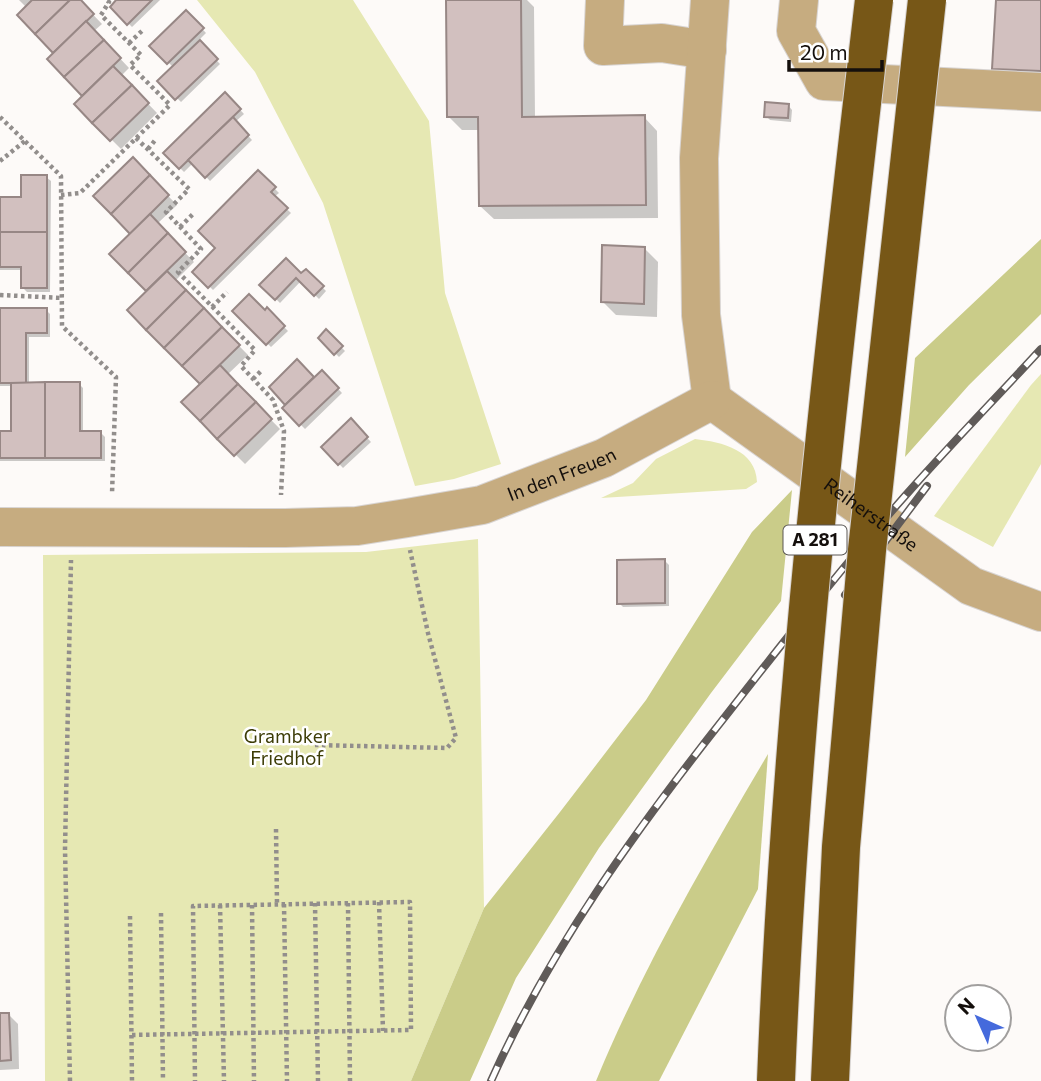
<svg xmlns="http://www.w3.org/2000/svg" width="1041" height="1081" font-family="Commissioner,sans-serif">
  <rect width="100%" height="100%" fill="#fdfaf8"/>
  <g fill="#e6e8b3">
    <path d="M197,0H353L429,121L445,293L501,464L454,479L415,486L323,203L255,72Z"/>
    <path d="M1041,374V464L993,547L934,516L1031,385Z"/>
    <path d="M695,439C722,442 756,450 757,482L746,489L601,498L633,483L656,459Z"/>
    <path d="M478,539L484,908L411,1081H45L43,555L366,552Z"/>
  </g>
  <g fill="#cacc89">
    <path d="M1041,239V314L969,385L905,457L915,358Z"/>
    <path d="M792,490L781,601L711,693L599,848L516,978L470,1081H411L484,908L560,812L646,700L752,532Z"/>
    <path d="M768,754L758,889L659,1081H596C643,967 705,861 768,754Z"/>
  </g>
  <g fill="#0003">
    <path d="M19,0H79L102,24L94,31L129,68L121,76L157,113L121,149L76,104L85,96L49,59L56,53L19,15L27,8Z"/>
    <path d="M119,0H160L132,27L112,7Z"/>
    <path d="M448,0H527L534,7L535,118L644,117L657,131L658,218L494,219L480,206V130H462L449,117Z"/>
    <path d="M997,0H1041V84L1008,82L994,69Z"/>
    <path d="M186,12L206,33L198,41L220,64L181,102L160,81L174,68L152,46Z"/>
    <path d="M225,94L244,114L235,122L252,140L210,181L193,163L184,172L165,153Z"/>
    <path d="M788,105L792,110L791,122L770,120L766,116Z"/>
    <path d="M133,160L177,205L157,224L194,262L175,281L248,355L227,375L280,429L245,464L184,403L203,385L130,310L148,291L112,254L132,234Z"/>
    <path d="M258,172L279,193L274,197L291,213L213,290L195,272L218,248Z"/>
    <path d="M46,177L51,181L50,292H27L23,288V270H0V199H23Z"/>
    <path d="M644,248L658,262L657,317L616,315L603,302Z"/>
    <path d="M306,271L326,291L319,299L301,281L280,303L262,285L301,276Z"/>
    <path d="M0,310H46L50,314V337H29V384H79L83,388V432L101,433L105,437V461H0V433H12L13,386H0Z"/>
    <path d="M267,310L288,331L271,347L234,311L265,312Z"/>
    <path d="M326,332L345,351L339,357L320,338Z"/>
    <path d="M297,362L314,379L322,372L342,393L305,429L284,408L288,405L271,387Z"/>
    <path d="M351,421L371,442L343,468L323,447Z"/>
    <path d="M665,561L669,565V606L623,607L619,603Z"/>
    <path d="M0,1015H9L18,1024L19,1069L0,1070Z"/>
  </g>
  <g fill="#d2c0bf" stroke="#978785" stroke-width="2">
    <path d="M32,0H70L35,34L17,15Z"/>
    <path d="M70,0H81L94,14L53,53L35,34Z"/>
    <path d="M116,0H152L127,25L110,7Z"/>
    <path d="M446,0H521L522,117L645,115L646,205L479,206L478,117H447Z"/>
    <path d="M996,0H1041V71L992,69Z"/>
    <path d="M186,10L204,28L167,64L149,46Z"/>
    <path d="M86,21L104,40L64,77L47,59Z"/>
    <path d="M104,40L121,58L82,96L64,77Z"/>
    <path d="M200,40L218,59L175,100L157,81Z"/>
    <path d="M113,66L132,85L92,123L74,104Z"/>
    <path d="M132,85L149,103L110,141L92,123Z"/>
    <path d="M225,92L241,109L179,169L163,153Z"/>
    <path d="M765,102L789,104L788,118L764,117Z"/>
    <path d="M233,117L249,135L205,178L188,160Z"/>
    <path d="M133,157L150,175L111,214L93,196Z"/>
    <path d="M258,170L276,187L271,192L288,208L208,288L192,272L215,248L198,231Z"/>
    <path d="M21,175H47V232H0V197H21Z"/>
    <path d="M150,175L169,195L130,234L111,214Z"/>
    <path d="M150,214L168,233L128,273L109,254Z"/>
    <path d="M0,232H47V288H21V267H0Z"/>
    <path d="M168,233L186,252L146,291L128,273Z"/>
    <path d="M602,245L645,247L644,304L601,302Z"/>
    <path d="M286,258L301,273L306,269L324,286L314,296L296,278L275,300L259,285Z"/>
    <path d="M167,271L186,290L146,330L127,310Z"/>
    <path d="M186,290L204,308L164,348L146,330Z"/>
    <path d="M249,294L265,310L267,307L285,326L266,345L232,311Z"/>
    <path d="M0,308H47V333H26V383H0Z"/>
    <path d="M204,308L222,327L182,366L164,348Z"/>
    <path d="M222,327L240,345L200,384L182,366Z"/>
    <path d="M326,329L343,346L334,355L318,338Z"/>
    <path d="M297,359L314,377L285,405L269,387Z"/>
    <path d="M220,365L238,384L200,421L181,402Z"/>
    <path d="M322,370L339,388L299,426L282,408Z"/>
    <path d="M45,382H80V431H101V458H45Z"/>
    <path d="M45,382V458H0V431H11V383Z"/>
    <path d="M238,384L256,402L217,439L200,421Z"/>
    <path d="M256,402L272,419L234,456L217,439Z"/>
    <path d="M351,418L368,437L338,465L321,447Z"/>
    <path d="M665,559V603L617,604V560Z"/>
    <path d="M0,1013H9L11,1060L0,1061Z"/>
  </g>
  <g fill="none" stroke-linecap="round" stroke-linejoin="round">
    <g stroke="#d8d4d2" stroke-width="40">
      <g id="minor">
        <path d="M605,0L603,46L662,43L707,50"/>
        <path d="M710,0L699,158L701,315L712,400"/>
        <path d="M799,0L796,31L824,81L1041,92"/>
        <path id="s1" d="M712,400L971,586L1041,612"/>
        <path id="s2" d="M0,527L285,528L357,526L407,518L482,505L604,458L712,400"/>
      </g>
    </g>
    <g stroke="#928e8c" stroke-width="4.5" stroke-dasharray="3.5 3.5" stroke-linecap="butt">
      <path d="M129,43L143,30"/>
      <path d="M0,117L61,176L62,326L116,377L112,494"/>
      <path d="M136,138L189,189L166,212L201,249L178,272L255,350L241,366L273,400L284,431L281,495"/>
      <path d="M148,149L156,139"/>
      <path d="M0,161L25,141"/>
      <path d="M61,195L80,193L170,105L130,65L141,55L101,15L109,2L106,0"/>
      <path d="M180,227L194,213"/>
      <path d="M0,295L62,298"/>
      <path d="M212,307L227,292"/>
      <path d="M253,379L262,370"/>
      <path d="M315,745L447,748L456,738L428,633L410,550"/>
      <path d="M276,829L277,904"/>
      <path d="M379,902L383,1031"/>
      <path d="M315,903L318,1081"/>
      <path d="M348,903L350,1081"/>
      <path d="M284,904L287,1081"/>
      <path d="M220,905L224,1081"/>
      <path d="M252,905L254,1081"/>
      <path d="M161,913L163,1081"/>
      <path d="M130,916L132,1081"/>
      <path d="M132,1035L411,1030L410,902L193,906L195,1081"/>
      <path d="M70,1081L65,849L71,560"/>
    </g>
    <use href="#minor" stroke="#c6ac80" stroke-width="38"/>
    <g stroke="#605b59" stroke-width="8">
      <g id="rail">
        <path d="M845,595L927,486"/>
        <path d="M491,1081C551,947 637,828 728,713C785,640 843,566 905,496C949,446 996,398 1041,349"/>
      </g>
    </g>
    <use href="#rail" stroke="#fff" stroke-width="5" stroke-dasharray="16" stroke-linecap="butt"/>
    <g stroke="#d8d4d2" stroke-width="40" stroke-linecap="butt">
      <g id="highway-bridge">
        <path d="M776,1081C790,719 832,359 874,0"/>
        <path d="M830,1081L841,847L867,550L927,0"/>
      </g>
    </g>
    <use href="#highway-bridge" stroke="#775717" stroke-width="38"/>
  </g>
  <g text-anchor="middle" stroke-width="5" stroke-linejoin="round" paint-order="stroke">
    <rect fill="#fff" stroke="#5a5755" stroke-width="2" x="783.5" y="525.5" width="63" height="29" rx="5"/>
    <g font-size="18" font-weight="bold" fill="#140f0c">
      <text x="815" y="546">A 281</text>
    </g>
    <g font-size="19" fill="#140f0c" stroke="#fff">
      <text dy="7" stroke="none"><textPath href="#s2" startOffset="569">In den Freuen</textPath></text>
      <text dy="7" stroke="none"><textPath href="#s1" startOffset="196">Reiherstraße</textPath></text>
    </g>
    <g font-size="19" fill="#3c3c06" stroke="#fff">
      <text x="287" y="743">Grambker<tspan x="287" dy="22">Friedhof</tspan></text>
    </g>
  </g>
  <g transform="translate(978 1018) rotate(315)"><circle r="33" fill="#ffffff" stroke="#a19f9e" stroke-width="2"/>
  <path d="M0-5L12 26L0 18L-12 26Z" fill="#456adc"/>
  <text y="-10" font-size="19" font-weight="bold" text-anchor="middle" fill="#140f0c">N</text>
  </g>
  <path d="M789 60v10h93v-10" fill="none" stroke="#140f0c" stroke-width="3.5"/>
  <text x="800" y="60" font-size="21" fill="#140f0c" stroke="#ffffff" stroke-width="5" paint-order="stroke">20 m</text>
</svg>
